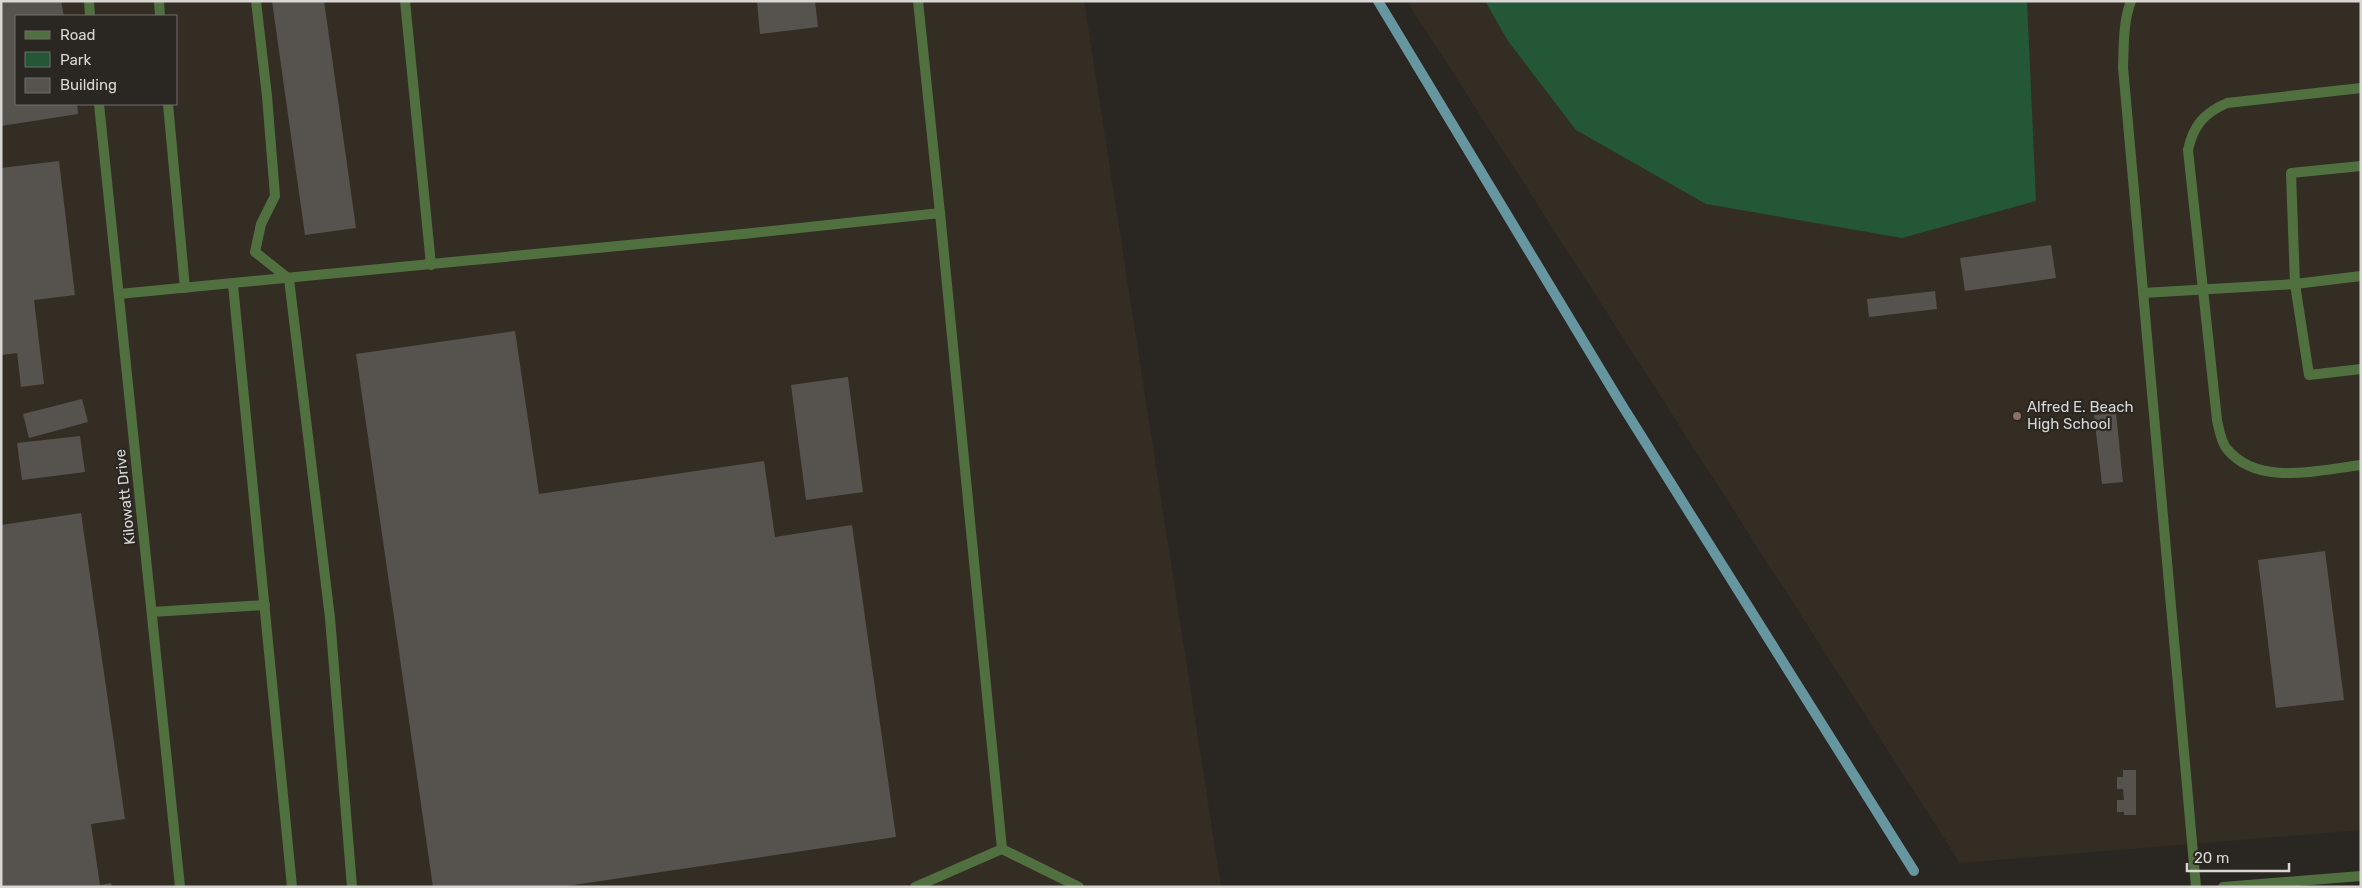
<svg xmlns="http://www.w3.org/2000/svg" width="2362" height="888" font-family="Rubik,sans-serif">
  <rect width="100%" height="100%" fill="#2a2723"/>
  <g fill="#342d24" fill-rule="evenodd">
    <path d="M1,1H1084L1221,887H1ZM16,16H176V104H16Z"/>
    <path d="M1407,1H2361V830L1960,863Z"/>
  </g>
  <path fill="#235736" d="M1485,1H2027L2036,201L1902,238L1706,204L1576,130L1508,41Z"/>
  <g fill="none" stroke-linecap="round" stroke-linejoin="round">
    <path stroke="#6696a0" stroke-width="10" d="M1378,1L1620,402L1914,871"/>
  </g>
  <g fill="#56534f">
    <path d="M1,1H61L64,16H16V104H77L78,114L1,126Z"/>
    <path d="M272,1H324L356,228L305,235Z"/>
    <path d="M757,1H815L818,27L760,34Z"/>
    <path d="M59,161L75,295L34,300L44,384L21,387L17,353L1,355V168Z"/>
    <path d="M2051,245L2056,278L1965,291L1960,258Z"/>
    <path d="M1935,291L1937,309L1869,317L1867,299Z"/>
    <path d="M515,331L539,494L764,461L775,537L852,525L896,837L560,887H433L356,354Z"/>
    <path d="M848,377L863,492L806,500L791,385Z"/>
    <path d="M82,399L88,422L29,438L23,414Z"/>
    <path d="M2116,413L2123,482L2102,484L2094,415Z"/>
    <path d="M80,436L85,472L22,480L17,443Z"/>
    <path d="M81,513L125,819L91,824L100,885L111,883L112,887H1V525Z"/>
    <path d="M2325,551L2344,700L2276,708L2258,560Z"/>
    <path d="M2123,770H2136V815H2124V812H2117V800H2124L2123,789H2117V777H2123Z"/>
  </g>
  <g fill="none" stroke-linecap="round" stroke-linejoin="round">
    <g stroke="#51703f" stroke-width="10">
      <path d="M89,1L90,16"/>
      <path d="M159,1L160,16"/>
      <path d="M256,1L267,96L275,196L261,224L255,252L289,279L330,618L352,887"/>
      <path d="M405,1L431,265"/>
      <path d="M918,1L940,213"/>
      <path d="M2131,1C2123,22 2124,44 2123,67L2196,887"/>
      <path d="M2361,88L2227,103C2204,113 2193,126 2188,150L2217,420C2219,429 2221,442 2227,449C2258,487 2319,470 2361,465"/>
      <path d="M99,104L180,887"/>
      <path d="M168,104L185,288"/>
      <path d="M2361,166L2291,173L2295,284L2309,375L2361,369"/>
      <path d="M233,285L292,887"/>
      <path d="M2143,293L2295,284L2361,276"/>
      <path d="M119,294L743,234L940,213L1002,849L915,887"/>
      <path d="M152,612L265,605"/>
      <path d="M1002,849L1079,887"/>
    </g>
    <path stroke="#51703f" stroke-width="10" d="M2223,887L2361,876"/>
  </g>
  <circle fill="#8d6e63" stroke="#2a2723" stroke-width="2" cx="2017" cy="416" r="5"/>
  <g text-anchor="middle" stroke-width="4.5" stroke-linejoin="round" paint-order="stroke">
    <g font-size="15" fill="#d9d7d4" stroke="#2a2723" text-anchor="start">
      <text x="2027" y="412">Alfred E. Beach<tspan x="2027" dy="17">High School</tspan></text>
    </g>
    <g font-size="15" fill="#d9d7d4" stroke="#2a2723">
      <text transform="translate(125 497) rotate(-96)" y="5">Kilowatt Drive</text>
    </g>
  </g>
  <rect width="2362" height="888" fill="none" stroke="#d9d7d4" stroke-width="5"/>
  <rect x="15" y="15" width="162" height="90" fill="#2a2723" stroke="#706d6a"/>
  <rect x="25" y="31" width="25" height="8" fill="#51703f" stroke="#706d6a"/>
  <text x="60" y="40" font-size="15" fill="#d9d7d4">Road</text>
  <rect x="25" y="52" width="25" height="15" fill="#235736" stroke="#706d6a"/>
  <text x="60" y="65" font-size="15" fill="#d9d7d4">Park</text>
  <rect x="25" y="78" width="25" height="15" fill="#56534f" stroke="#706d6a"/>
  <text x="60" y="90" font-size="15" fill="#d9d7d4">Building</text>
  <path d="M2187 863v8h102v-8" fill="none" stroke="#d9d7d4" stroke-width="2.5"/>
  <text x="2194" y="863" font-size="15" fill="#d9d7d4" stroke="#2a2723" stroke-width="4" paint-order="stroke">20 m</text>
</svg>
